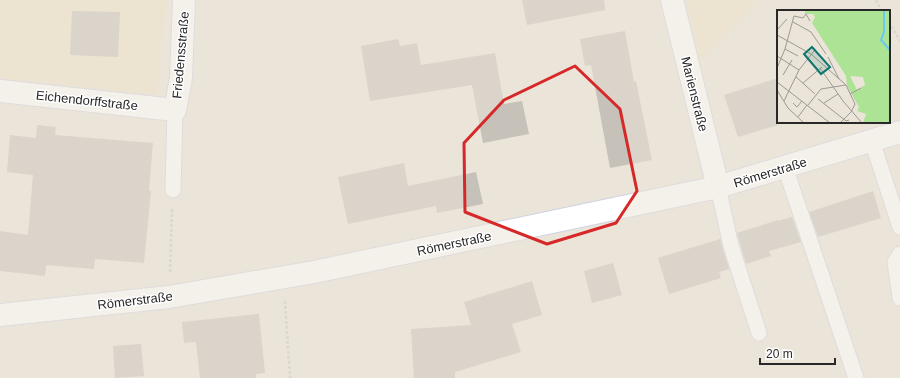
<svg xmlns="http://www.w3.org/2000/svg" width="900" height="378" font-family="Helvetica,sans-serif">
  <rect width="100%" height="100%" fill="#ebe4d9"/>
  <g fill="#ede2c8">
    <path d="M0,0H166L157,95L0,78Z"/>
    <path d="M686,0H758L700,62Z"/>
  </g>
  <g fill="#c6c1b9">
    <path d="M522,0H604L605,10L527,25Z"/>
    <path d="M72,11L120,12L118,57L70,55Z"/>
    <path d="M625,31L634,82L636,81L652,160L610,168L591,65L585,66L580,39Z"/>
    <path d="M398,39L400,46L417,43L421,65L495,53L504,104L522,101L529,134L483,143L472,85L370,101L361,46Z"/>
    <path d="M778,78V125L738,137L724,95Z"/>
    <path d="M37,125L56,127L55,135L153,143L149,190L151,191L144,263L95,259L94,269L46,265L45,276L0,271V231L28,235L33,175L7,172L10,135L36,138Z"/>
    <path d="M404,163L408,186L476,172L483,204L437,213L436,206L348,224L338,177Z"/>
    <path d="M873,191L881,218L818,237L809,212Z"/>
    <path d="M792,217L801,242L769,251L771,256L746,264L737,233L778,220V221Z"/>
    <path d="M720,239L729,269L719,272L721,278L669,294L658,258Z"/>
    <path d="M613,263L622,295L592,303L584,271Z"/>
    <path d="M532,281L542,315L512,324L521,352L455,372V378H414L411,329L471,325L464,302Z"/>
    <path d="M259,314L265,373L256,374V378H200L196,342L184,343L182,322Z"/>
    <path d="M141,344L144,376L115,378L113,346Z"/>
  </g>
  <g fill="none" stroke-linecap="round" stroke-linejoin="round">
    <g stroke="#ced2e2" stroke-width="17">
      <g id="lane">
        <path d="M872,141L900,227"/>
        <path d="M785,167L856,378"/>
        <path d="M718,187L731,246L759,333"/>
        <path d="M173,190L175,110"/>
        <path d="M900,254L895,262L900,298"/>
      </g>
    </g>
    <g stroke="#ced2e2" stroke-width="24">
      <g id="street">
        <path d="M672,0L718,187"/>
        <path d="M0,91L175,110L181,78L184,0"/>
        <path d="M0,315L169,297L314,272L718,187L900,132"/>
      </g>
    </g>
    <g stroke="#c7c7c7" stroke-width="2.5" stroke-dasharray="3 2" stroke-linecap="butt">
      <path d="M876,0L882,11"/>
      <path d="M889,22L900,41"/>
      <path d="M170,272L172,209"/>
      <path d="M285,301L290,378"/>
    </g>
    <use href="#lane" stroke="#fff" stroke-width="15"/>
    <use href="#street" stroke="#fff" stroke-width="22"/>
  </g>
  <path d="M0 0H900V378H0ZM575,66L620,109L637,191L616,223L547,244L465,212L464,143L504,100Z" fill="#ebe4d9" fill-opacity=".55" fill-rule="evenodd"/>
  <path fill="none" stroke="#d62828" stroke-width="3" stroke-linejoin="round" d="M575,66L620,109L637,191L616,223L547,244L465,212L464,143L504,100Z"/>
  <g text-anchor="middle" stroke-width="3" stroke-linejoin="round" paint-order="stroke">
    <g font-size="13" fill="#282828" stroke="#fff">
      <text transform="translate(180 55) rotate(-85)" y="5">Friedensstraße</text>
      <text transform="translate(695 94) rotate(76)" y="5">Marienstraße</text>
      <text transform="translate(87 100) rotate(6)" y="5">Eichendorffstraße</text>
      <text transform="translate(770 172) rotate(-17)" y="5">Römerstraße</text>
      <text transform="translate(454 243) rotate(-12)" y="5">Römerstraße</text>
      <text transform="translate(135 300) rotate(-7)" y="5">Römerstraße</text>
    </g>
  </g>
  <g transform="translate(777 10)">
    <rect width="113" height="113" fill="#ebe4d9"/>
    <path d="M28,0H113V113H86L89,104L80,101L82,97L70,76L69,66L35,13L38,7L36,4H28ZM73,66L86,67L88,75L80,80Z" fill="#ade394" fill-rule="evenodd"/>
    <path fill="none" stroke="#69c9f0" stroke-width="2" d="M107,0V22L104,30L113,40"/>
    <path fill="none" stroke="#9d9992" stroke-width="1" d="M16,12L34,22L49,44M0,20L10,9M0,25L34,44L69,75L78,94L74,102L63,113M8,39L21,46M0,46L22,60M51,47L62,69M0,58L8,39L17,6L26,8L29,4L33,11M43,58L66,91L85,113M6,65L15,50M19,67L38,84M0,72L53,113M26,73L45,57M0,80L11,98L27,113M73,84L84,78M41,89L69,111L72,110M7,91L22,60L37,41M16,93L20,97L25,91M47,93L61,84M31,95L44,79L69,75M21,107L30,95"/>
    <path fill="#0f766e" fill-opacity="0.15" stroke="#0f766e" stroke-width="2" d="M35,37L53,57L44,64L27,44Z"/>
    <rect width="113" height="113" fill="none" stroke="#282828" stroke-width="2"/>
  </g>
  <path d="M760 358v6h75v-6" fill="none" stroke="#282828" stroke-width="2"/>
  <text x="766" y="358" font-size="12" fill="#282828" stroke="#ffffff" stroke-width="3" paint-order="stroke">20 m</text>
</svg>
